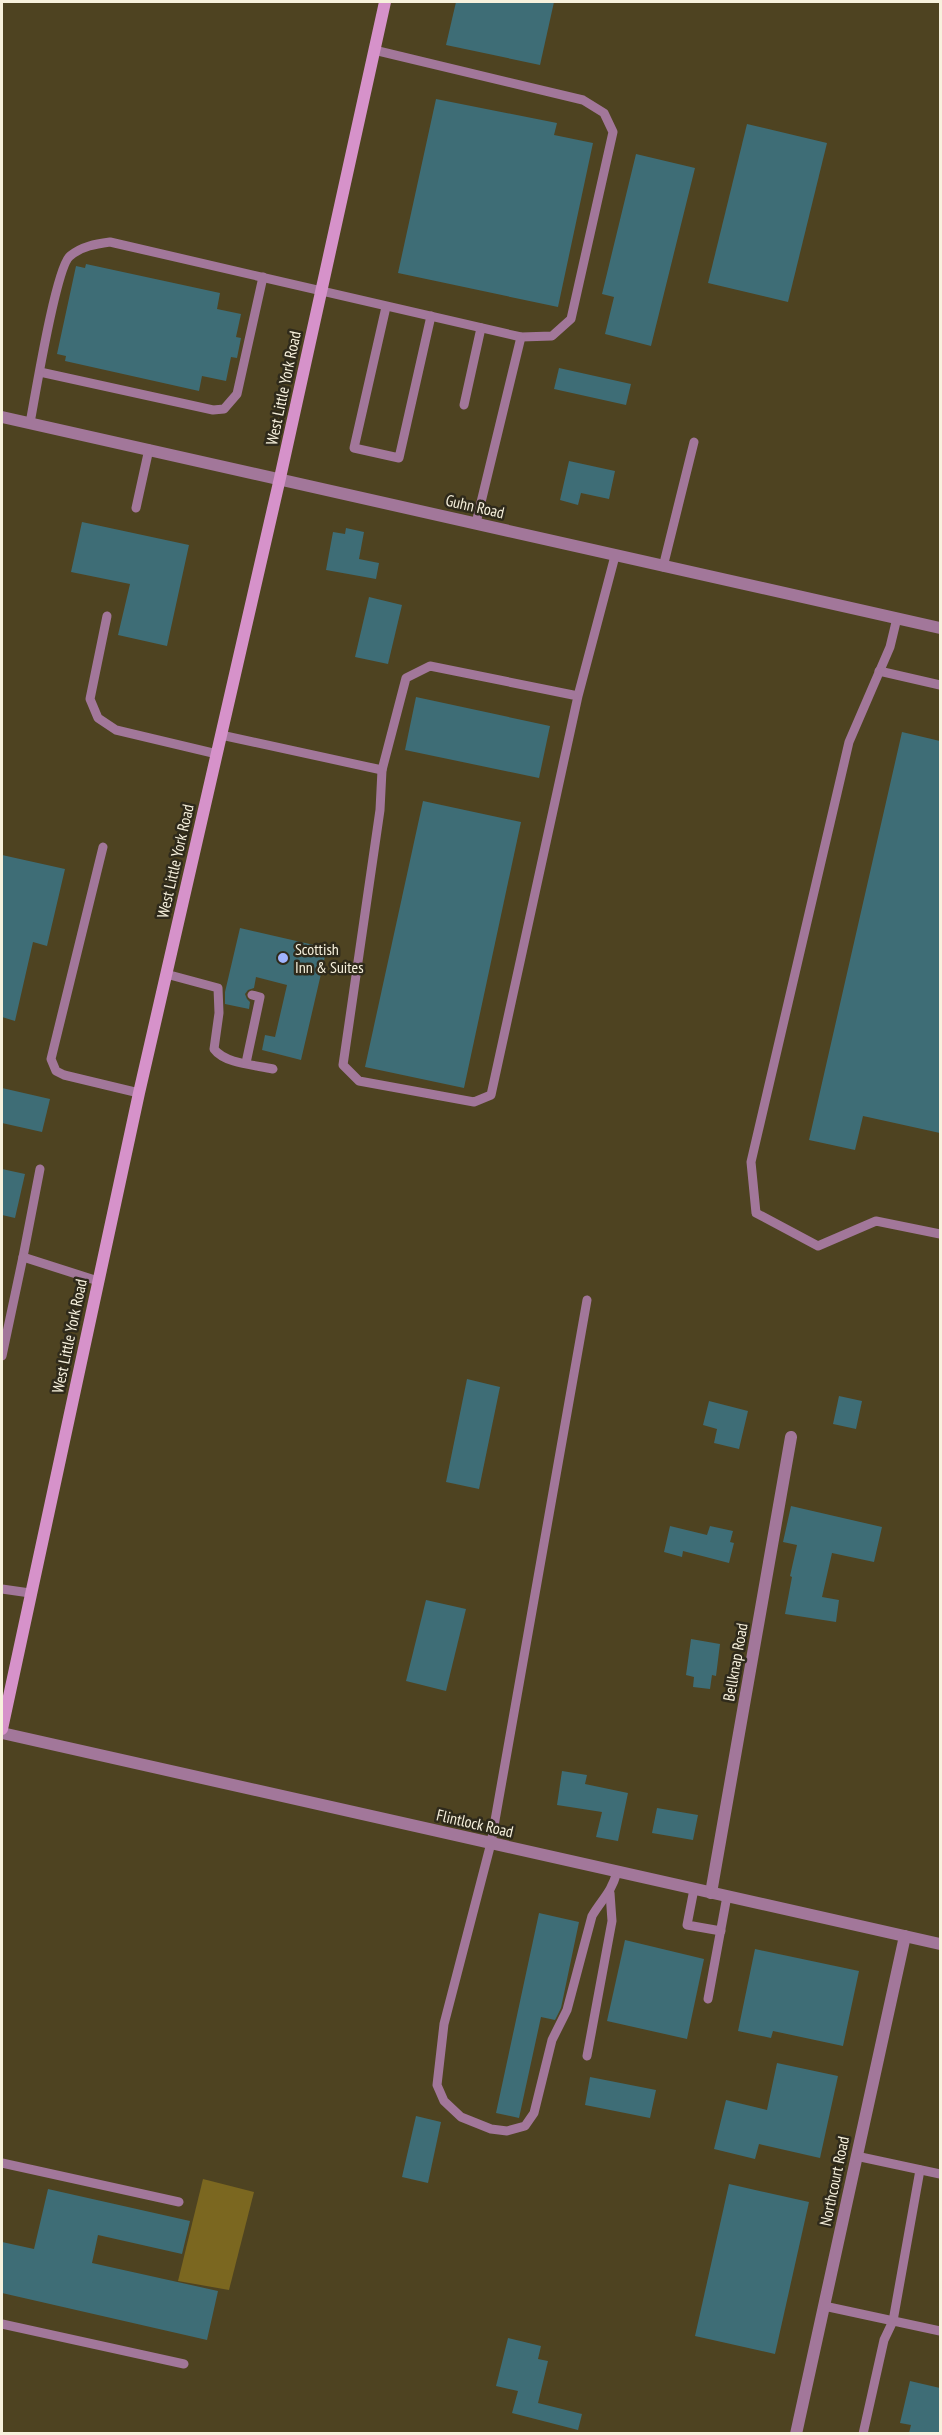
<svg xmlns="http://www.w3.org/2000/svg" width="942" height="2435" font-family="'PT Sans Narrow',sans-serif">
  <rect width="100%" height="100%" fill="#4e4321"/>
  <path fill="#7b6720" d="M203,2179L254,2192L229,2290L178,2281Z"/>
  <g fill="#3e6d76">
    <path d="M456,2H554L540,65L446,45Z"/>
    <path d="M436,99L557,123L554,135L593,143L558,307L398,273Z"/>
    <path d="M747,124L827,143L788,302L708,283Z"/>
    <path d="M636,154L695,168L651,346L605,334L614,297L602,294Z"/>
    <path d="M86,264L220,293L217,309L241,314L236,337L241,338L237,358L231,357L226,381L202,376L199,391L65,361L66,356L57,354L76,266L85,268Z"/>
    <path d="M559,368L631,384L626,405L554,389Z"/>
    <path d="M569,461L615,471L609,499L581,493L578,505L560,500Z"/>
    <path d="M82,522L189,545L167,646L118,635L130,584L71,572Z"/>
    <path d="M346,528L364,532L359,559L379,563L376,579L326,570L333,532L345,534Z"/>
    <path d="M369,597L402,605L388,664L355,657Z"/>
    <path d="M416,697L550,726L539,778L405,750Z"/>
    <path d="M902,732L940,741V1133L863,1116L855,1150L809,1140Z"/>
    <path d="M423,801L521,822L464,1088L365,1067Z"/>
    <path d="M2,855L65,869L47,946L33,942L15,1021L2,1017Z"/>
    <path d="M240,928L327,948L301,1060L262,1050L265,1035L275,1037L287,985L256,977L254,988L248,990L245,994L247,999L250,1002L249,1009L225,1004V992Z"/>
    <path d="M2,1088L50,1099L42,1132L2,1123Z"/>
    <path d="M2,1169L25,1174L15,1218L2,1215Z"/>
    <path d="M467,1379L500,1387L479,1489L446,1482Z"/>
    <path d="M839,1396L862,1401L856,1429L833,1424Z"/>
    <path d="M709,1401L748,1411L739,1449L714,1443L717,1429L703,1425Z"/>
    <path d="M791,1506L882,1527L874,1562L832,1553L822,1597L839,1600L836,1622L785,1614L792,1577L790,1576L797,1545L783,1542Z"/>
    <path d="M670,1526L707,1535L710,1526L733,1531L730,1542L734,1543L729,1563L683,1551L682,1557L664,1552Z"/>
    <path d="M426,1600L466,1609L446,1691L406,1681Z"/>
    <path d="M691,1639L720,1644L716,1676L712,1675L710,1689L693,1687L694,1677L686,1675Z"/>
    <path d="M562,1771L587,1775L585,1784L628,1793L618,1841L596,1837L602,1812L557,1805Z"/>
    <path d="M657,1808L698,1815L693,1840L652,1833Z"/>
    <path d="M539,1913L579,1922L561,2008L555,2020L541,2017L519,2118L496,2113Z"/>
    <path d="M625,1940L704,1959L687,2039L607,2021Z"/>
    <path d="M755,1949L859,1971L843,2046L773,2031L771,2038L738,2031Z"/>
    <path d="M777,2063L838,2076L820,2158L759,2144L755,2159L714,2149L726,2100L767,2110Z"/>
    <path d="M590,2077L656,2090L650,2118L585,2105Z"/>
    <path d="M416,2116L441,2122L428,2183L402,2177Z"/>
    <path d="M729,2184L809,2202L775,2354L695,2336Z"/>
    <path d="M48,2189L190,2221L182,2254L98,2235L92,2263L218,2291L207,2340L2,2293V2242L34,2249Z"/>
    <path d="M508,2338L541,2346L538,2359L548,2361L538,2403L582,2414L578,2430L512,2413L518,2391L496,2386Z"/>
    <path d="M910,2381L940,2388V2433H909L911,2425L900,2423Z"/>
  </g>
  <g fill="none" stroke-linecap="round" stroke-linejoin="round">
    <g stroke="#a2779a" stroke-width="9">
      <path d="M386,307L354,448L399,458L431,316"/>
      <path d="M40,372L213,410L224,409L237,394L263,277"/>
      <path d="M464,405L481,328"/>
      <path d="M30,423C35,397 56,267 70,256C82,246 96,244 110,242L521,337L552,336L571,319L613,132L604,113L583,100L374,50"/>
      <path d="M136,508L149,449"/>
      <path d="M476,523L521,337"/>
      <path d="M663,567L694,442"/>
      <path d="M107,616L90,699L98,718L116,730L217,754"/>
      <path d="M897,618L890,647L849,742L751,1162L756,1213L818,1246L876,1221L940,1234"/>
      <path d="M879,671L940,685"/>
      <path d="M578,696L430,666L406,678L382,770L380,810L343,1065L359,1081L474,1102L491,1095L578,696L615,556"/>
      <path d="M221,735L382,770"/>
      <path d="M103,847L51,1059L56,1071L64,1075L139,1093"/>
      <path d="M166,974L218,988L219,1013L214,1049C225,1064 256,1065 273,1069"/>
      <path d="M246,1063L260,997L252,995"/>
      <path d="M40,1169L23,1257L98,1281"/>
      <path d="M587,1300L491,1843L444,2024L437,2085L444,2101L461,2117L491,2129L507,2131L525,2126L534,2113L552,2040L567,2010L592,1916C603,1898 611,1893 617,1872"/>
      <path d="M2,1356L23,1257"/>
      <path d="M2,1589L30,1593"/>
      <path d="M694,1889L687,1925L721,1931"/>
      <path d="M708,1999L727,1896"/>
      <path d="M587,2056L612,1921L610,1893"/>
      <path d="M856,2156L940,2174"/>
      <path d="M2,2163L179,2202"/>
      <path d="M824,2306L940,2331"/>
      <path d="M2,2324L184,2364"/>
      <path d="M863,2434L884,2340L893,2321L920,2170"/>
    </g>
    <g stroke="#a2779a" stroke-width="12">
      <path d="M2,1733L940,1944"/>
      <path d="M711,1893L791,1437"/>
      <path d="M796,2434L905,1936"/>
    </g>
    <path stroke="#a2779a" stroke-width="12" d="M2,417L940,628"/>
    <path stroke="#d692ca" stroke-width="12" d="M2,1729L139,1093L280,478L385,2"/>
  </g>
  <circle fill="#a0b3fd" stroke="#2f2a1b" stroke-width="2" cx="283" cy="958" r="6"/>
  <g text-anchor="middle" stroke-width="5" stroke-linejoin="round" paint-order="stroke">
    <g font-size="16" fill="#f7f1dd" stroke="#2f2a1b">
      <text transform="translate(283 388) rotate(-78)" y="6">West Little York Road</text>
      <text transform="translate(475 506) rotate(13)" y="6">Guhn Road</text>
      <text transform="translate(175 861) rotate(-77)" y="6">West Little York Road</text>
      <text transform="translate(69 1336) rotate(-78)" y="6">West Little York Road</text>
      <text transform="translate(735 1662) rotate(-80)" y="6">Bellknap Road</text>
      <text transform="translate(475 1823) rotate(13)" y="6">Flintlock Road</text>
      <text transform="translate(834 2181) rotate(-78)" y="6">Northcourt Road</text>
    </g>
    <g font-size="16" fill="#f7f1dd" stroke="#2f2a1b" text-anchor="start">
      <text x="295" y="955">Scottish<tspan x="295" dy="18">Inn &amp; Suites</tspan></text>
    </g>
  </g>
  <rect width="942" height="2435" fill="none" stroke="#f7f1dd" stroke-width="6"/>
</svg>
